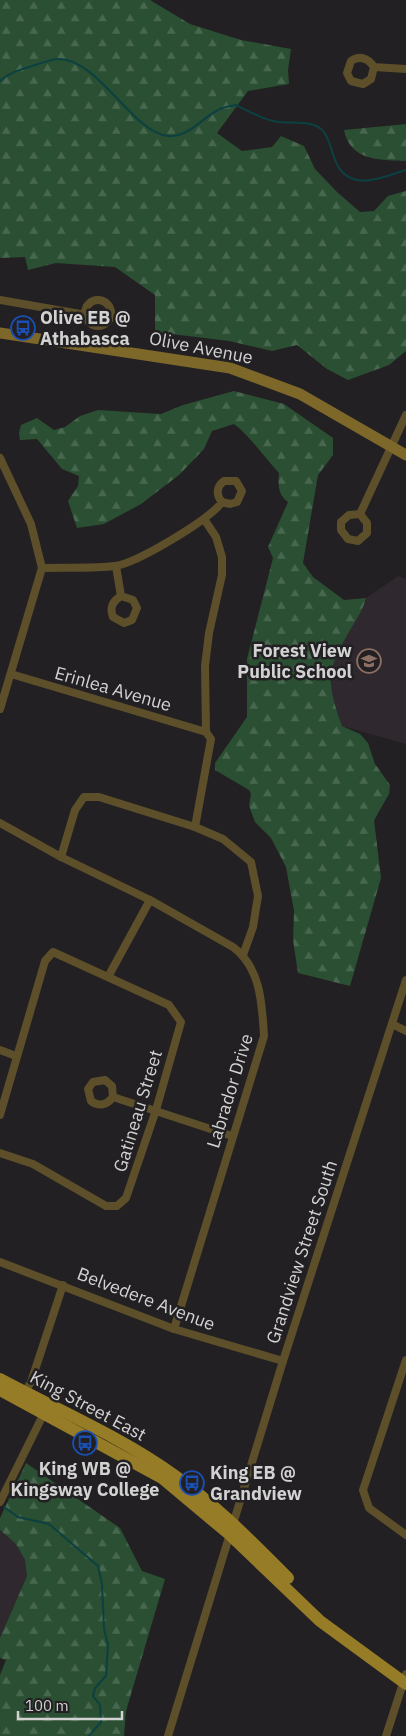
<svg xmlns="http://www.w3.org/2000/svg" width="406" height="1736" font-family="'IBM Plex Sans',sans-serif">
  <defs>
    <pattern id="forest-firs" width="22" height="20" patternUnits="userSpaceOnUse" patternTransform="scale(1.25)"><rect width="22" height="20" fill="#2a4f32"/><path d="M5 1l3.5 6h-7zM16 11l3.5 6h-7z" fill="#48674f"/></pattern>
  </defs>
  <rect width="100%" height="100%" fill="#222022"/>
  <g fill="#2f292f">
    <path d="M398,576L406,579V744L342,726L331,693L330,668L335,655L363,608L366,598Z"/>
    <path d="M0,1530L16,1544L25,1560L27,1576L0,1638Z"/>
  </g>
  <g fill="url(#forest-firs)">
    <path d="M0,0H150L190,24L241,40L291,49L288,70L289,84L248,91L217,133L242,151L272,147L281,136L304,146L315,169L337,192L360,212L374,211L388,196L406,191V351L389,365L348,380L327,369L297,345L272,351L229,341L155,332V295L115,267L56,263L28,270L25,257L0,258Z"/>
    <path d="M406,124V161C380,160 350,161 344,130Z"/>
    <path d="M234,391L284,404L333,438V455L318,475L303,563L313,577L344,600L366,598C363,611 355,621 349,632C325,672 327,683 342,726L360,734L368,743L375,764L390,785L389,794L374,820L381,878L350,986L298,973L293,940L294,911L286,867L271,838L255,822L249,806L251,794L249,790L215,770V763L247,717V659L273,558L268,547L288,502C278,495 278,485 279,473C264,457 251,437 234,424L212,431L204,449L179,475L141,504L104,524L77,528L68,501L78,486L79,476L62,469L37,439L20,440L19,433L21,425L37,418L54,430L65,427L80,416L98,410L161,414L183,405Z"/>
    <path d="M26,1463L120,1528L142,1571L165,1579L126,1711L124,1736H0V1675L6,1660L0,1658V1638L27,1576L25,1560L16,1544L0,1530V1518Z"/>
  </g>
  <g fill="none" stroke-linecap="round" stroke-linejoin="round">
    <g stroke="#0c4142" stroke-width="2">
      <path d="M0,81C11,71 24,69 38,64C44,63 51,59 57,59C98,57 132,133 168,136C188,138 202,118 218,110C223,107 231,106 236,105C250,112 264,120 279,122C291,123 304,122 314,125C338,133 325,173 357,180C372,183 392,174 406,170"/>
      <path d="M4,1507L18,1517L49,1524L98,1566L102,1584L104,1629L108,1645L106,1676L95,1688L93,1696L100,1705L101,1722L89,1736"/>
    </g>
    <g stroke="#5c4f2a" stroke-width="8">
      <path d="M374,67L371,79L363,84L351,81L347,73L351,61C360,55 368,58 374,67L406,69"/>
      <path d="M0,300L86,315"/>
      <circle cx="98" cy="313" r="13"/>
      <path d="M0,458L31,524L42,568L0,709"/>
      <path d="M360,514L349,515L341,522V530L348,539L358,541L367,533V523L360,514L406,415"/>
      <path d="M116,566L121,596L133,600L137,608L132,620L124,623L113,617C109,607 113,601 121,596"/>
      <path d="M42,568C66,567 91,569 115,566C137,563 209,520 222,502L230,504L237,502L242,491L236,481H224C216,487 216,495 222,502"/>
      <path d="M11,674L206,732"/>
      <path d="M0,823L61,857L150,900L233,947C261,968 262,1004 264,1036L174,1329"/>
      <path d="M195,827L211,739L206,732L205,666L209,633L222,575V557L216,537L204,519"/>
      <path d="M61,857L75,810L84,797H99L195,827L223,839L251,862L258,896L253,927L243,955"/>
      <path d="M108,977L150,900"/>
      <path d="M392,1024L406,1031"/>
      <path d="M0,1050L16,1056"/>
      <path d="M113,1097L112,1086L105,1080L93,1082L88,1089L91,1101C99,1107 107,1105 113,1097L232,1136"/>
      <path d="M0,1115L45,961L53,952L169,1005L181,1022L156,1110L126,1198L117,1206H106L33,1164L0,1153"/>
      <path d="M0,1262L174,1329L283,1361"/>
      <path d="M406,1360L363,1490L369,1508L406,1535"/>
      <path d="M23,1395L31,1382L63,1285"/>
      <path d="M0,1502L45,1411"/>
      <path d="M168,1736L283,1361L406,980"/>
      <path d="M386,1736L406,1674"/>
    </g>
    <path stroke="#7d6829" stroke-width="11" d="M0,333L230,368L300,394L406,455"/>
    <g stroke="#967c26" stroke-width="12">
      <path d="M0,1379C56,1409 123,1438 174,1475C216,1505 252,1542 288,1578"/>
      <path d="M0,1390L162,1478L229,1534L320,1621L406,1684"/>
    </g>
  </g>
  <defs>
    <g id="bus-ring" transform="scale(1.25)"><circle r="9.5" fill="#222022" stroke="#1a4fb4" stroke-width="1.5"/><path d="M-5-6H5V4H4V6H2V4H-2V6H-4V4H-5ZM-3.5-4V0h7V-4ZM-3.5 1.2v1.5H-2V1.2ZM2 1.2v1.5H3.5V1.2Z" fill="#1a4fb4"/></g>
    <g id="school-ring" transform="scale(1.25)"><circle r="9.5" fill="#222022" stroke="#8d6e63" stroke-width="1.5"/><path d="M0-5L7-2L0 1L-7-2ZM-4 1L0 2.5L4 1V4Q0 6-4 4Z" fill="#8d6e63"/></g>
  </defs>
  <g fill-rule="evenodd">
    <use href="#bus-ring" x="23" y="328"/>
    <use href="#school-ring" x="369" y="661"/>
    <use href="#bus-ring" x="85" y="1443"/>
    <use href="#bus-ring" x="192" y="1483"/>
  </g>
  <g text-anchor="middle" stroke-width="5" stroke-linejoin="round" paint-order="stroke">
    <g font-size="18" font-weight="bold" fill="#d3d2d3" stroke="#222022" text-anchor="start">
      <text x="40" y="324">Olive EB @<tspan x="40" dy="21">Athabasca</tspan></text>
      <text x="352" y="657" text-anchor="end">Forest View<tspan x="352" dy="21">Public School</tspan></text>
      <text x="85" y="1475" text-anchor="middle">King WB @<tspan x="85" dy="21">Kingsway College</tspan></text>
      <text x="210" y="1479">King EB @<tspan x="210" dy="21">Grandview</tspan></text>
    </g>
    <g font-size="18" fill="#d3d2d3" stroke="#222022">
      <text transform="translate(201 348) rotate(11)" y="6">Olive Avenue</text>
      <text transform="translate(113 689) rotate(16)" y="6">Erinlea Avenue</text>
      <text transform="translate(230 1091) rotate(-73)" y="6">Labrador Drive</text>
      <text transform="translate(138 1111) rotate(-73)" y="6">Gatineau Street</text>
      <text transform="translate(302 1252) rotate(-72)" y="6">Grandview Street South</text>
      <text transform="translate(146 1299) rotate(21)" y="6">Belvedere Avenue</text>
      <text transform="translate(88 1406) rotate(28)" y="6">King Street East</text>
    </g>
  </g>
  <path d="M18 1711v8h104v-8" fill="none" stroke="#d3d2d3" stroke-width="2.5"/>
  <text x="25" y="1711" font-size="15" fill="#d3d2d3" stroke="#222022" stroke-width="4" paint-order="stroke">100 m</text>
</svg>
